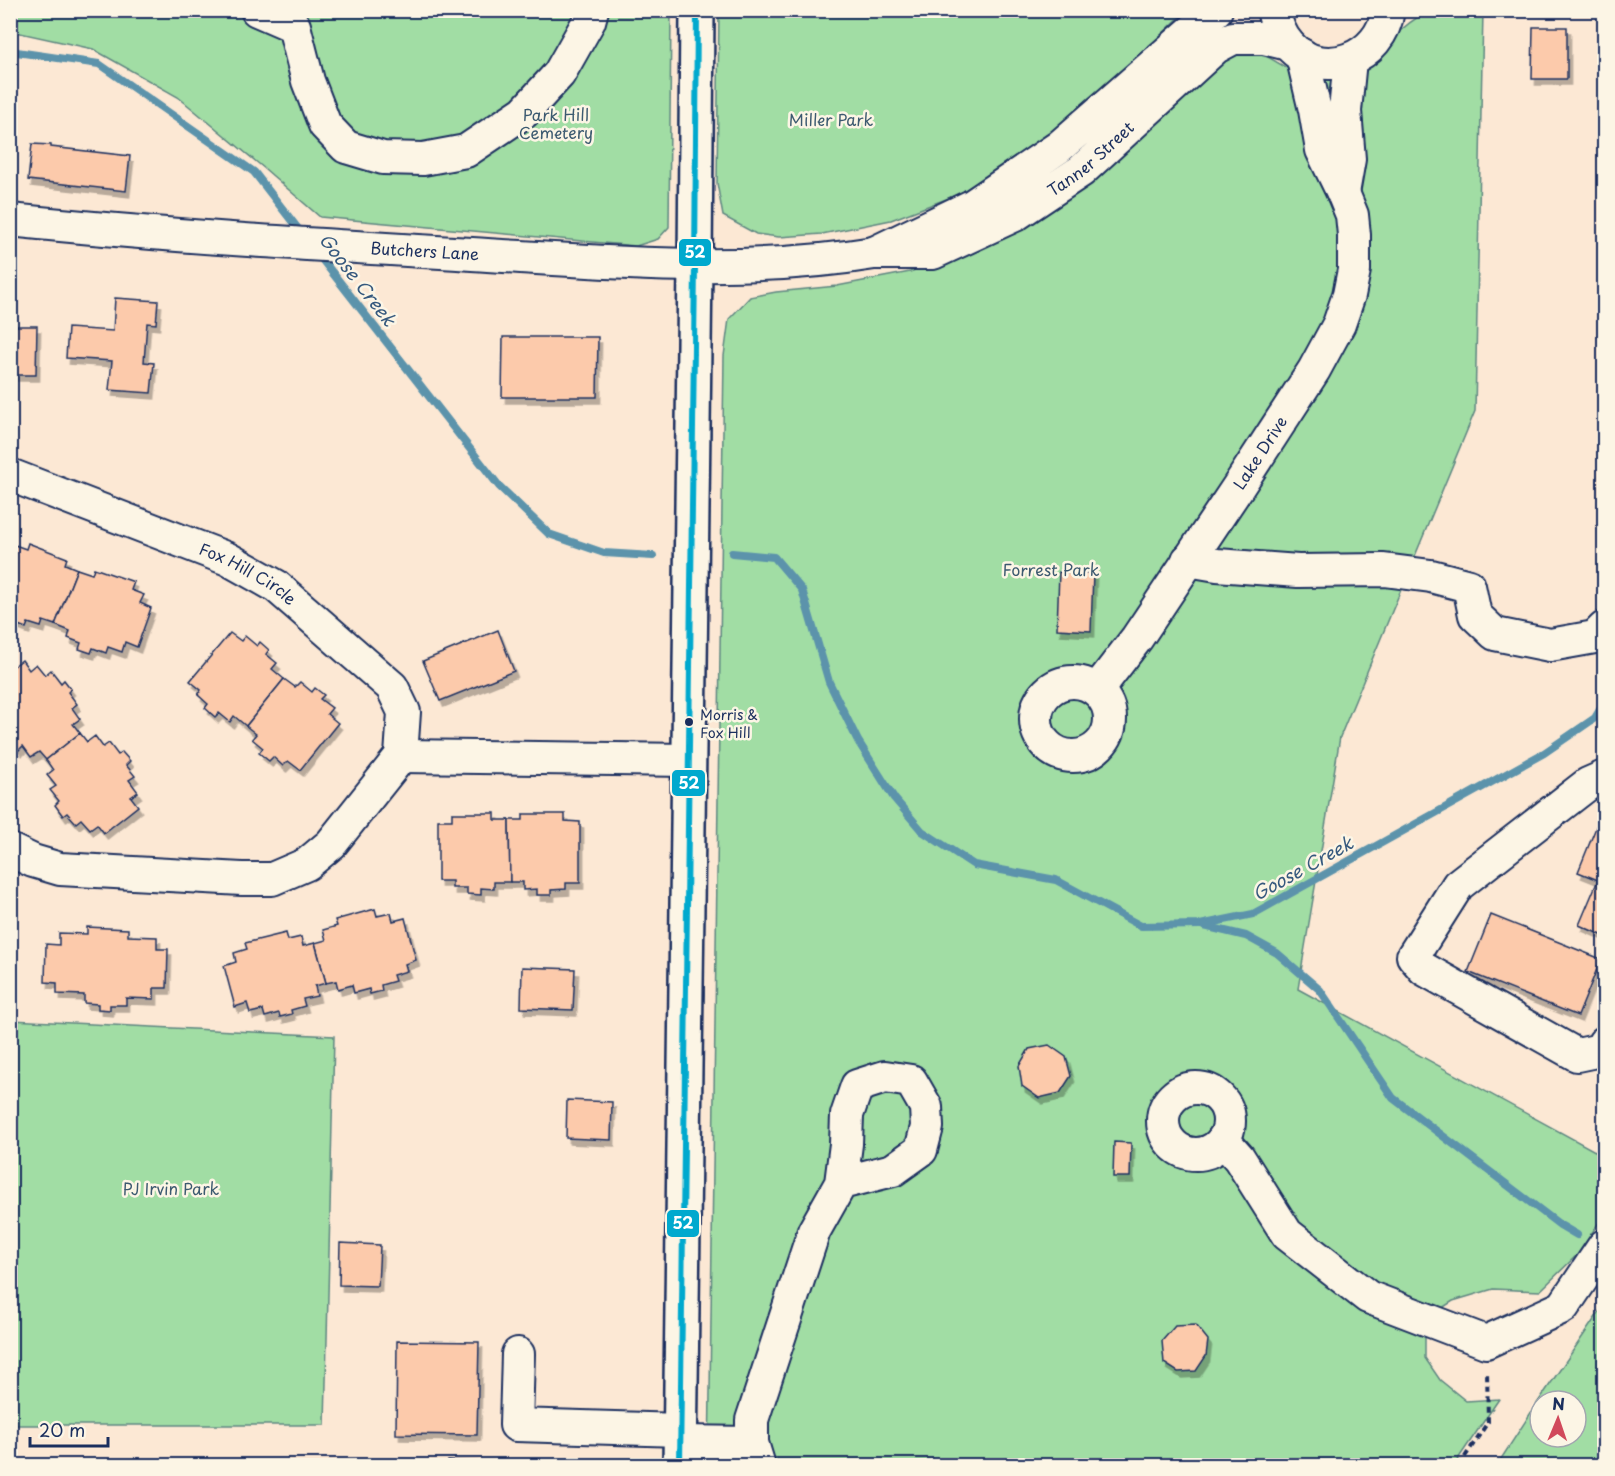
<svg xmlns="http://www.w3.org/2000/svg" width="1615" height="1476" font-family="'Playpen Sans',sans-serif">
  <defs>
    <filter id="shadow"><feDropShadow dx="3.5" dy="6" stdDeviation="0" flood-color="#0004"/></filter>
  </defs>
  <rect width="100%" height="100%" fill="#fce8d4"/>
  <filter id="ink" filterUnits="userSpaceOnUse"><feTurbulence type="fractalNoise" baseFrequency=".0167" numOctaves="2"/><feDisplacementMap in="SourceGraphic" scale="12" xChannelSelector="R" yChannelSelector="G"/><feConvolveMatrix kernelMatrix="1 2 1 2 8 2 1 2 1" color-interpolation-filters="sRGB"/></filter>
  <g filter="url(#ink)">
    <g fill="#a1dda4" stroke="#5e8681" stroke-width="1.5" fill-rule="evenodd">
      <path d="M11,10L671,11L669,227L658,239L636,246L320,217L265,169L178,97L93,49L11,31Z"/>
      <path d="M719,11H1186L1068,124L1012,166L962,193L891,220L822,234L779,237L756,234L723,216L717,183Z"/>
      <path d="M1429,11H1483L1475,411L1340,737L1298,989L1604,1156V1215L1577,1255L1540,1291L1493,1289L1453,1301L1434,1313L1425,1334V1358L1440,1380L1466,1401L1499,1399L1454,1465L709,1466L724,356L729,319L750,297L776,292L837,286L910,272L994,239L1228,54L1248,52L1261,53L1287,68L1297,84L1322,78L1360,80C1376,54 1401,24 1429,11Z"/>
      <path d="M11,1020L334,1036L325,1425H11Z"/>
      <path d="M1604,1305V1465H1497L1534,1408ZM1540,1401H1576V1437H1540Z"/>
    </g>
    <g fill="none" stroke-linecap="round" stroke-linejoin="round">
      <g stroke="#5b93ab" stroke-width="8">
        <path d="M10,51L99,64L254,172L302,234"/>
        <path d="M317,253L499,486L549,534L604,553L653,556"/>
        <path d="M732,553L774,557L802,590L829,682L858,741L894,798L922,831L974,865L1056,880L1141,926L1200,925L1253,914L1544,753L1595,718L1604,703"/>
        <path d="M1204,926L1246,936L1277,953L1320,990L1393,1098L1560,1225L1577,1235"/>
      </g>
    </g>
    <g fill="#fccaab" stroke="#1b2f5e" stroke-width="1.5" filter="url(#shadow)">
      <path d="M1533,27H1567V79H1532Z"/>
      <path d="M32,144L51,145V147L130,156L126,191L28,180Z"/>
      <path d="M115,298L158,301L156,324L147,323L144,362L154,363L151,393L109,390L112,361L66,358L68,328L113,331Z"/>
      <path d="M10,326H37L36,375H10Z"/>
      <path d="M503,337H598L597,397H502Z"/>
      <path d="M28,543L67,558L65,564L77,569L55,625L43,621L41,627L28,623L26,628L13,623L15,617L10,616V549L12,544L26,549Z"/>
      <path d="M94,568L134,582L131,590L144,595L140,603L151,608L137,647L125,642L122,652L108,647L106,653L93,648L91,653L79,649L81,643L68,638L70,631L55,625L77,569L92,574Z"/>
      <path d="M1059,572L1093,573L1091,631L1057,629Z"/>
      <path d="M498,630L514,671L440,701L423,661Z"/>
      <path d="M230,633L241,641L245,636L257,646L260,642L269,650L266,654L277,663L272,669L284,679L246,726L234,716L230,722L219,713L215,717L205,708L208,704L198,695L201,690L190,681Z"/>
      <path d="M22,660L29,670L36,664L45,675L51,670L61,683L64,680L71,689L68,692L77,704L72,708L80,719L73,724L80,733L46,760L39,752L31,757L23,746L19,750L10,740V669Z"/>
      <path d="M284,679L295,687L300,682L312,692L315,688L324,695L320,699L332,708L327,714L338,723L300,770L288,761L283,766L273,757L269,761L259,753L263,748L252,739L256,734L246,726Z"/>
      <path d="M80,733L87,742L95,736L103,747L109,743L118,755L122,752L130,761L126,765L135,776L129,780L138,792L131,797L138,806L104,833L97,824L90,829L81,819L76,823L67,813L63,816L55,805L59,801L50,790L56,786L47,775L53,770L46,760Z"/>
      <path d="M1603,810H1604V936L1579,925L1598,880L1578,872Z"/>
      <path d="M452,813H495V820H509L510,882H494V889L481,888V895L467,894V888H452V881H438V820H452Z"/>
      <path d="M523,814H565V821L580,822V883H566V889L551,890V895H537V889L523,890V882H510L509,820H523Z"/>
      <path d="M375,909L377,916L391,913L393,921L405,918L416,960L405,964L407,971L393,975L395,981L381,985L382,991L370,994L369,989L354,993L352,985L338,989L336,981L326,983L315,943L326,940L323,930L337,926L335,920Z"/>
      <path d="M1491,915L1601,959L1578,1016L1468,972Z"/>
      <path d="M87,927L128,929V936L157,937V949H168L167,988H154V999L126,998V1005H110V1010L98,1009V1004L84,1003V995L57,994V983L45,982L46,944L59,945V933L87,934Z"/>
      <path d="M286,933L288,940L301,937L303,946L315,943L326,983L315,986L317,996L303,999L305,1006L291,1010L292,1014L280,1017L279,1013L265,1017L263,1010L250,1013L247,1003L235,1007L224,966L236,962L234,953L247,949L245,943Z"/>
      <path d="M522,967L575,969L573,1010L521,1008Z"/>
      <path d="M1049,1045L1066,1057L1071,1076L1060,1093L1039,1098L1022,1086L1019,1066L1029,1049Z"/>
      <path d="M567,1100L612,1102L611,1140L566,1138Z"/>
      <path d="M1114,1142L1131,1143L1130,1177H1113Z"/>
      <path d="M340,1243L380,1245L378,1286L339,1285Z"/>
      <path d="M1196,1325L1208,1340L1206,1356L1196,1371L1178,1372L1164,1363L1162,1341L1175,1326Z"/>
      <path d="M397,1341L479,1342L477,1435L396,1434Z"/>
      <path d="M448,1461L627,1465V1466H448Z"/>
      <path d="M171,1464L265,1466H171Z"/>
    </g>
    <g fill="none" stroke-linecap="round" stroke-linejoin="round">
      <g stroke="#1b2f5e" stroke-width="36">
        <g id="minor">
          <path d="M257,10L294,26L308,81L325,125L346,147L383,158L423,159L466,151L524,112L559,74L589,21L592,10"/>
          <path id="s1" d="M1216,10L1059,147L972,206L874,253H933L1015,215L1081,171L1216,47L1233,38H1264L1288,44"/>
          <path d="M1273,10C1276,23 1280,35 1289,45C1322,82 1382,58 1388,10"/>
          <path d="M1302,55L1315,110L1322,150L1343,193L1349,159L1345,111L1350,60"/>
          <path id="s2" d="M10,220C164,236 318,245 472,254C605,262 741,275 874,253"/>
          <path id="s3" d="M10,475L228,559L276,586L392,687L404,712L401,756L331,844L307,864L272,879H242L60,869L33,861L10,850"/>
          <path d="M1188,560L1217,565L1298,571L1384,570L1431,576L1469,586L1475,615L1495,634L1550,645L1595,637L1604,628"/>
          <circle cx="1073" cy="719" r="37"/>
          <path id="s4" d="M1097,690L1137,638L1238,487L1314,370L1339,324L1349,295L1354,270V235L1352,215L1343,193"/>
          <path d="M401,756L689,760"/>
          <path d="M1604,777L1588,784L1458,885L1413,956L1424,969L1577,1055L1601,1050L1604,1043"/>
          <circle cx="1196" cy="1121" r="33"/>
          <path d="M1223,1140L1239,1158L1287,1234L1368,1297L1486,1342L1563,1307L1604,1246"/>
          <path d="M518,1354L516,1425L680,1430"/>
          <path d="M680,1442L752,1443L759,1466"/>
          <path d="M752,1443V1420L814,1231L841,1183L846,1144L847,1115L857,1086L885,1077L911,1081L926,1107L927,1127L921,1150L893,1170L841,1183"/>
        </g>
      </g>
      <g stroke="#1b2f5e" stroke-width="38">
        <path id="major" d="M680,1466L695,266L697,10"/>
      </g>
      <path stroke="#1b2f5e" stroke-width="4" stroke-dasharray="6 4.5" stroke-linecap="butt" d="M1459,1466L1488,1422L1487,1370"/>
      <use href="#minor" stroke="#fcf5e5" stroke-width="32"/>
      <use href="#major" stroke="#fcf5e5" stroke-width="33"/>
      <g stroke="#fcf5e5" stroke-width="10">
        <path id="bus-1" d="M680,1466L695,266L697,10"/>
      </g>
      <use href="#bus-1" stroke="#00a9ce" stroke-width="6"/>
    </g>
  </g>
  <circle fill="#1b2f5e" stroke="#fcf5e5" stroke-width="2" cx="689" cy="722" r="5"/>
  <g text-anchor="middle" stroke-width="5" stroke-linejoin="round" paint-order="stroke">
    <g font-size="14" fill="#1b2f5e" stroke="#fcf5e5" text-anchor="start">
      <text x="700" y="720">Morris &amp;<tspan x="700" dy="18">Fox Hill</tspan></text>
    </g>
    <g font-size="16" fill="#3c5a70" stroke="#fcf5e5">
      <text x="556" y="121">Park Hill<tspan x="556" dy="18">Cemetery</tspan></text>
      <text x="831" y="126">Miller Park</text>
      <text x="1051" y="576">Forrest Park</text>
      <text x="171" y="1195">PJ Irvin Park</text>
    </g>
    <g font-size="16" fill="#1b2f5e" stroke="#fcf5e5">
      <text dy="6" stroke="none"><textPath href="#s1" startOffset="666">Tanner Street</textPath></text>
      <text dy="6" stroke="none"><textPath href="#s2" startOffset="416">Butchers Lane</textPath></text>
      <text dy="6" stroke="none"><textPath href="#s4" startOffset="288">Lake Drive</textPath></text>
      <text dy="6" stroke="none"><textPath href="#s3" startOffset="258">Fox Hill Circle</textPath></text>
    </g>
    <g font-size="18" font-style="italic" fill="#36597e" stroke="#fcf5e5">
      <text transform="translate(357 280) rotate(52)" y="6">Goose Creek</text>
      <text transform="translate(1303 869) rotate(-29)" y="6">Goose Creek</text>
    </g>
  </g>
  <g stroke="#fcf5e5" stroke-width="2">
    <rect x="678" y="238" width="34" height="29" rx="6" fill="#00a9ce"/>
    <rect x="671" y="769" width="35" height="28" rx="6" fill="#00a9ce"/>
    <rect x="666" y="1209" width="34" height="29" rx="6" fill="#00a9ce"/>
  </g>
  <g font-size="16" text-anchor="middle" font-weight="bold" fill="#fff">
    <text x="695" y="258">52</text>
    <text x="689" y="789">52</text>
    <text x="683" y="1229">52</text>
  </g>
  <rect width="1615" height="1476" fill="none" stroke="#fcf5e5" stroke-width="36"/>
  <rect x="18" y="18" width="1579" height="1440" fill="none" stroke="#1b2f5e" stroke-width="2" filter="url(#ink)"/>
  <g transform="translate(1558 1419) rotate(2)"><circle r="28" fill="#fcf5e5" stroke="#a2a6af" stroke-width="1.5"/>
  <path d="M0-4.5L10 22L0 15L-10 22Z" fill="#d1495b"/>
  <text y="-9" font-size="16" font-weight="bold" text-anchor="middle" fill="#1b2f5e">N</text>
  </g>
  <path d="M30 1437v9h78v-9" fill="none" stroke="#1b2f5e" stroke-width="3"/>
  <text x="39" y="1437" font-size="18" fill="#1b2f5e" stroke="#fcf5e5" stroke-width="4.5" paint-order="stroke">20 m</text>
</svg>
